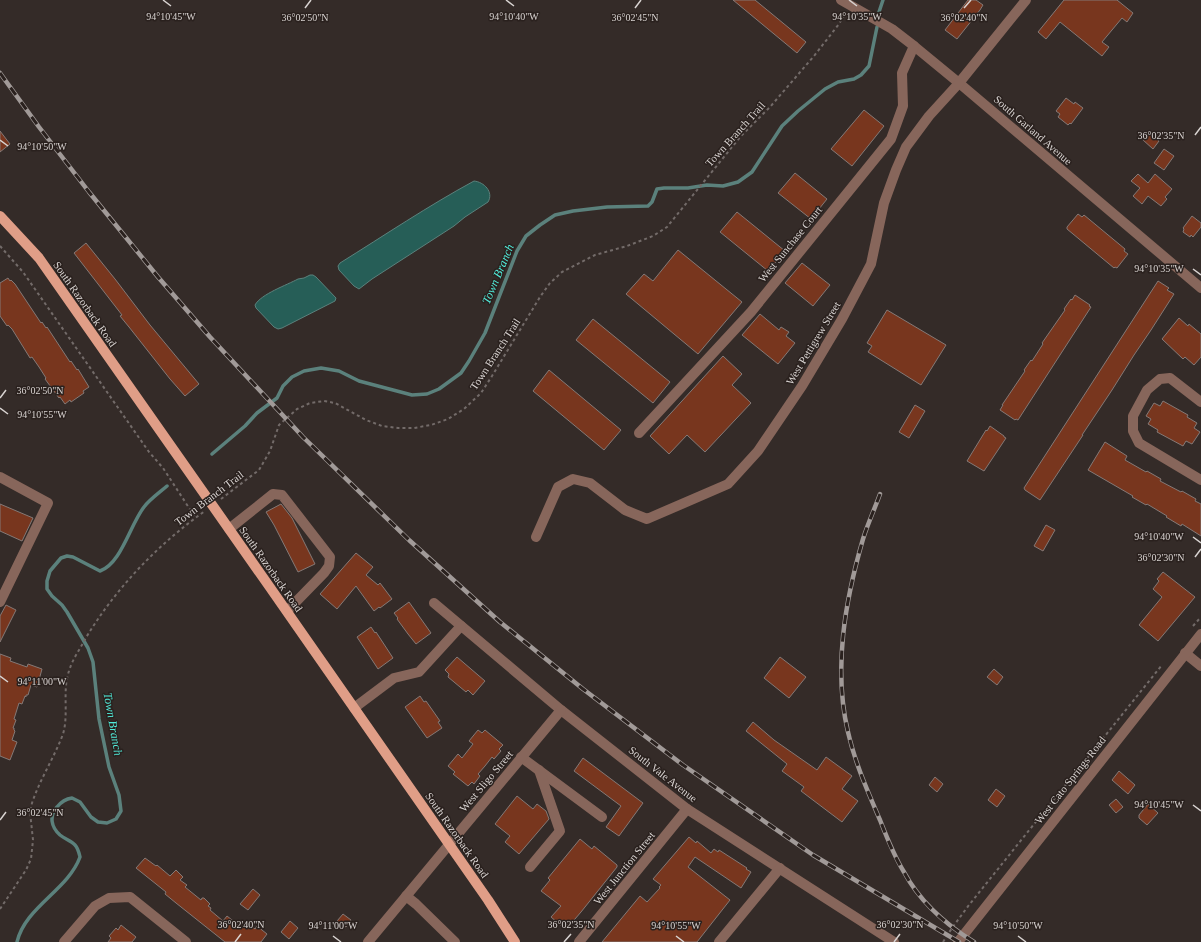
<svg xmlns="http://www.w3.org/2000/svg" width="1201" height="942" font-family="Georgia,serif">
  <rect width="100%" height="100%" fill="#342b28"/>
  <g fill="#265e57" stroke="#5b817c">
    <path d="M474,181C484,182 494,192 488,202L465,217L454,226L372,279L359,289L354,286L339,270L338,266L340,263C385,235 428,206 474,181Z"/>
    <path d="M310,275H313L316,277L336,298L335,301L282,328L278,329L274,327L256,308L255,305C261,294 287,285 298,279L304,278Z"/>
  </g>
  <g fill="none" stroke-linecap="round" stroke-linejoin="round">
    <g stroke="#5b817c" stroke-width="3.5">
      <path d="M879,12L883,0"/>
      <path d="M212,454L245,426L257,413L277,398L283,386L292,377L304,371L321,368L339,371L359,381L412,395L427,394L439,389L461,373L469,361L485,333L517,251L526,236L540,225L555,215L573,211L607,207L648,206L652,202L657,189L664,188H688L707,185L723,186L738,182L752,172L782,126L798,111L825,89L838,82L854,79L861,75L869,66L877,27"/>
      <path d="M17,942C25,907 68,890 80,857C79,853 78,848 75,845C71,841 65,839 60,835C51,827 49,816 57,807C61,802 65,799 72,798L80,802L91,817L98,822L107,823L116,819L121,811L119,795L109,767L99,719L93,662L88,648L67,612L62,605L52,596L47,589V581L50,571L61,558L67,556L73,557L100,571C121,564 130,525 144,507C150,499 159,493 167,486"/>
    </g>
  </g>
  <g fill="#78361e" stroke="#847976">
    <path d="M733,0H755L806,42L797,53Z"/>
    <path d="M968,0H976L983,5L980,10L957,39L945,30Z"/>
    <path d="M1064,0H1117L1133,13L1127,22L1122,18L1102,42L1109,47L1102,56L1060,22L1046,39L1038,32Z"/>
    <path d="M1066,98L1074,104L1075,102L1083,108L1071,124L1070,123L1068,125L1058,117L1060,114L1056,111Z"/>
    <path d="M864,110L884,126L852,166L831,149Z"/>
    <path d="M0,131L10,144L0,152Z"/>
    <path d="M1149,132L1159,141L1153,149L1143,140Z"/>
    <path d="M1164,149L1174,156L1164,170L1154,163Z"/>
    <path d="M795,173L827,199L811,219L778,193Z"/>
    <path d="M1138,174L1148,183L1155,174L1172,189L1165,197L1167,199L1161,206L1148,196L1142,204L1133,196L1140,188L1131,181Z"/>
    <path d="M737,212L785,251L768,271L720,232Z"/>
    <path d="M1078,214L1082,217L1084,215L1125,249L1124,251L1128,254L1117,268L1115,267L1114,268L1067,229V227Z"/>
    <path d="M1192,216L1201,223V227L1193,237L1191,235L1190,237L1183,232L1184,229L1183,228Z"/>
    <path d="M86,243L115,279L150,325L199,384L185,396L170,379L129,327L120,316L122,315L74,253Z"/>
    <path d="M678,250L742,302L698,354L626,294L644,274L653,281Z"/>
    <path d="M802,263L830,285L813,306L785,283Z"/>
    <path d="M8,278L10,281L11,280L15,284L41,323L42,322L46,328L47,327L70,362L71,361L77,370L78,369L89,387L83,391L84,393L71,402L70,400L65,404L60,397L59,398L45,379L46,378L39,367L32,357L30,358L12,329L8,325L7,326L0,316V283Z"/>
    <path d="M1158,281L1169,288L1167,290L1174,294L1151,330L1134,355L1112,390L1082,435H1083L1040,500L1025,490L1024,488Z"/>
    <path d="M1075,295L1090,305L1089,306L1091,307L1018,420L1016,419L1015,420L1000,410L1003,405H1002L1025,371L1024,370L1031,360L1032,361L1043,344L1042,343L1065,310L1064,309L1071,299L1072,300Z"/>
    <path d="M887,310L946,345L921,385L868,352L872,346L867,343Z"/>
    <path d="M760,314L779,330L781,327L789,332L786,336L795,343L778,364L742,335Z"/>
    <path d="M1179,318L1188,326L1189,324L1201,334V357L1194,365L1185,357L1183,359L1162,339Z"/>
    <path d="M593,319L670,382L653,403L576,340Z"/>
    <path d="M723,356L742,374L732,385L751,403L705,452L687,435L669,454L650,436Z"/>
    <path d="M549,370L621,430L604,450L533,391Z"/>
    <path d="M1163,401L1188,415L1187,417L1197,423L1194,428L1200,432L1192,444L1186,441L1183,446L1157,432L1158,430L1148,424L1151,419L1146,416L1154,403L1160,406Z"/>
    <path d="M915,405L925,411L909,438L899,432Z"/>
    <path d="M990,426L1004,436V437L1006,438L984,471L967,461L986,430L987,431Z"/>
    <path d="M1105,442L1127,456L1125,460L1146,472L1147,471L1161,479L1160,481L1181,492L1182,491L1196,499L1195,501L1201,504V536L1182,524L1181,526L1166,517L1167,516L1147,504L1146,505L1132,497L1133,496L1088,470Z"/>
    <path d="M0,504L33,518L22,541L0,531Z"/>
    <path d="M281,504L292,518L315,564L298,572L274,525L266,512Z"/>
    <path d="M1046,525L1055,530L1043,551L1034,546Z"/>
    <path d="M356,553L373,567L366,575L378,585L380,583L392,599L380,608L379,607L374,611L356,586L337,609L320,594Z"/>
    <path d="M1163,572L1195,597L1158,641L1139,625L1162,597L1153,589L1159,581L1157,579Z"/>
    <path d="M409,602L431,633L416,644L408,634L397,619L398,618L394,613Z"/>
    <path d="M6,605L16,610L0,642V616Z"/>
    <path d="M371,627L375,633L376,632L393,658L378,669L357,637Z"/>
    <path d="M0,654L11,658L10,661L27,667L28,664L42,669L37,687L31,685L28,695H26V697L25,696L22,704L19,703L14,719L16,720L13,728H14V730L15,731L12,740L17,742L10,760L0,756Z"/>
    <path d="M457,657L485,681L473,695L468,690L466,692L448,677L449,674L445,670Z"/>
    <path d="M780,657L806,677L789,698L764,678Z"/>
    <path d="M994,669L1003,677L997,685L987,677Z"/>
    <path d="M420,696L424,702L426,701L440,721L438,722L442,728L427,738L405,707Z"/>
    <path d="M753,722L774,740L817,770L826,757L852,776L842,789L858,801L842,822L801,791L804,787L782,771L787,764L746,731Z"/>
    <path d="M478,730L482,733L485,730L503,745L499,749L501,751L494,759L492,757L485,766L478,774L480,776L474,784L472,782L468,786L453,774L455,772L448,766L458,754L462,758L473,744L469,741Z"/>
    <path d="M583,758L643,803L619,836L606,827L621,806L574,771Z"/>
    <path d="M1119,771L1135,785L1128,794L1112,780Z"/>
    <path d="M935,777L943,784L937,792L929,785Z"/>
    <path d="M996,789L1005,796L997,807L988,800Z"/>
    <path d="M517,796L533,809L537,804L546,811L549,819L519,854L505,842L510,836L495,824Z"/>
    <path d="M1116,799L1123,807L1116,813L1109,805Z"/>
    <path d="M1148,804L1158,813L1147,825L1139,818V815Z"/>
    <path d="M689,837L696,843L697,841L711,853L714,849L718,852L719,850L747,868L746,869L751,872L741,888L695,857L688,867L730,900L697,942H602L640,896L647,902L660,888L659,887L661,885L653,879Z"/>
    <path d="M580,839L592,849L594,846L617,865V867L581,912L569,926L568,924L565,929L551,917L561,906L541,891L550,880L548,878Z"/>
    <path d="M145,858L156,866L157,865L170,876L176,870L183,877L180,880L187,885L185,887L201,900L202,898H204L210,904L208,906L211,908L210,910L223,921L227,916L242,928L247,922L255,929L257,926L267,934L261,942H225L176,903L165,894L166,892L136,868Z"/>
    <path d="M253,889L260,895L248,910L240,904Z"/>
    <path d="M343,914L351,920L346,927L337,921Z"/>
    <path d="M290,921L298,928L289,939L281,932Z"/>
    <path d="M121,925L136,937L132,942H108L111,938L109,936L116,928L118,930Z"/>
  </g>
  <g fill="none" stroke-linecap="round" stroke-linejoin="round">
    <g stroke="#736b69" stroke-width="2" stroke-dasharray="3 3" stroke-linecap="butt">
      <path d="M0,246L23,272L149,452L163,468L195,517"/>
      <path d="M221,499L259,470L270,451L279,425L297,409L310,403L324,401L335,403L366,420L382,426L398,428H414L431,425L448,419L464,409L481,393L492,376L540,297L550,283L562,272L595,255L627,246L653,236L667,227L741,136L770,107L814,56L839,24L845,14"/>
      <path d="M1193,626L1201,617"/>
      <path d="M0,909L26,870L31,859L33,840L30,812L32,803C40,779 54,758 63,734C69,714 62,691 69,671C72,660 79,651 84,641C114,590 157,545 205,511"/>
      <path d="M943,942L952,928L969,905L1162,665"/>
    </g>
    <g stroke="#87665b" stroke-width="10">
      <path d="M841,0L892,29L914,46L959,83L1201,288"/>
      <path d="M1201,402L1170,378L1160,379L1147,390L1133,416V431L1139,443L1201,480"/>
      <path d="M639,433L751,312L891,139L903,106L902,73L914,46"/>
      <path d="M0,477L48,503L0,602"/>
      <path d="M229,529L273,494L282,495L330,557L329,566L324,573L287,611"/>
      <path d="M536,537L558,487L573,479L590,483L625,510L647,519L728,484L758,451L802,386L842,319L871,264L884,203L896,170L906,147L929,116L959,83L1026,0"/>
      <path d="M434,603L561,710L687,809L894,942"/>
      <path d="M1185,653L1201,666"/>
      <path d="M354,708L394,678L419,672L461,626"/>
      <path d="M521,757L602,817"/>
      <path d="M530,867L560,831L539,770"/>
      <path d="M406,896L416,904L455,942"/>
      <path d="M64,942L95,906L109,898L130,897L186,942"/>
      <path d="M368,942L561,710"/>
      <path d="M579,942L687,809"/>
      <path d="M719,942L780,868"/>
      <path d="M958,942L1201,634"/>
    </g>
    <path stroke="#e09e87" stroke-width="10" d="M0,216L39,258L269,586L488,900L515,942"/>
    <g stroke="#a19a98" stroke-width="4.5">
      <g id="rail">
        <path d="M0,73L39,127L89,192L158,277L210,337L303,437L409,540L500,622L583,689L683,765L813,855L959,942"/>
        <path d="M880,494C875,508 868,523 863,539C845,601 833,669 848,732C855,763 868,792 880,820C887,838 894,856 904,872C920,902 945,924 974,942"/>
      </g>
    </g>
    <use href="#rail" stroke="#2a211e" stroke-width="3" stroke-dasharray="9" stroke-linecap="butt"/>
  </g>
  <path fill="none" stroke="#d8d3d1" stroke-width="1.5" d="M163,0L171,6M506,0L514,6M849,0L857,6M305,8L311,0M635,8L641,0M964,8L971,0M1195,135L1201,127M0,140L8,146M1193,269L1201,275M0,398L6,390M0,408L8,414M1193,537L1201,543M1195,557L1201,549M0,676L8,682M1193,805L1201,811M0,820L6,812M333,936L341,942M676,936L684,942M1018,936L1026,942M235,942L241,934M564,942L571,934M894,942L900,934"/>
  <g text-anchor="middle" stroke-width="3" stroke-linejoin="round" paint-order="stroke">
    <g font-size="11" fill="#d8d3d1" stroke="#2a211e">
      <text transform="translate(1033 130) rotate(41)" y="4">South Garland Avenue</text>
      <text transform="translate(735 134) rotate(-48)" y="4">Town Branch Trail</text>
      <text transform="translate(790 244) rotate(-51)" y="4">West Sunchase Court</text>
      <text transform="translate(85 304) rotate(55)" y="4">South Razorback Road</text>
      <text transform="translate(813 343) rotate(-59)" y="4">West Pettigrew Street</text>
      <text transform="translate(495 354) rotate(-57)" y="4">Town Branch Trail</text>
      <text transform="translate(209 498) rotate(-37)" y="4">Town Branch Trail</text>
      <text transform="translate(271 569) rotate(55)" y="4">South Razorback Road</text>
      <text transform="translate(663 774) rotate(38)" y="4">South Vale Avenue</text>
      <text transform="translate(1070 780) rotate(-52)" y="4">West Cato Springs Road</text>
      <text transform="translate(486 781) rotate(-50)" y="4">West Sligo Street</text>
      <text transform="translate(457 835) rotate(55)" y="4">South Razorback Road</text>
      <text transform="translate(624 868) rotate(-51)" y="4">West Junction Street</text>
    </g>
    <g font-size="12" font-style="italic" fill="#51ebda" stroke="#2a211e">
      <text transform="translate(498 274) rotate(-67)" y="4">Town Branch</text>
      <text transform="translate(113 724) rotate(80)" y="4">Town Branch</text>
    </g>
  </g>
  <g font-size="10" text-anchor="middle" fill="#d8d3d1" stroke="#2a211e" stroke-width="3" stroke-linejoin="round" paint-order="stroke">
    <text x="171" y="20">94°10'45"W</text>
    <text x="514" y="20">94°10'40"W</text>
    <text x="857" y="20">94°10'35"W</text>
    <text x="305" y="21">36°02'50"N</text>
    <text x="635" y="21">36°02'45"N</text>
    <text x="964" y="21">36°02'40"N</text>
    <text x="1161" y="139">36°02'35"N</text>
    <text x="42" y="150">94°10'50"W</text>
    <text x="1159" y="272">94°10'35"W</text>
    <text x="40" y="394">36°02'50"N</text>
    <text x="42" y="418">94°10'55"W</text>
    <text x="1159" y="540">94°10'40"W</text>
    <text x="1161" y="561">36°02'30"N</text>
    <text x="42" y="685">94°11'00"W</text>
    <text x="1159" y="808">94°10'45"W</text>
    <text x="40" y="816">36°02'45"N</text>
    <text x="241" y="928">36°02'40"N</text>
    <text x="571" y="928">36°02'35"N</text>
    <text x="900" y="928">36°02'30"N</text>
    <text x="333" y="929">94°11'00"W</text>
    <text x="676" y="929">94°10'55"W</text>
    <text x="1018" y="929">94°10'50"W</text>
  </g>
</svg>
